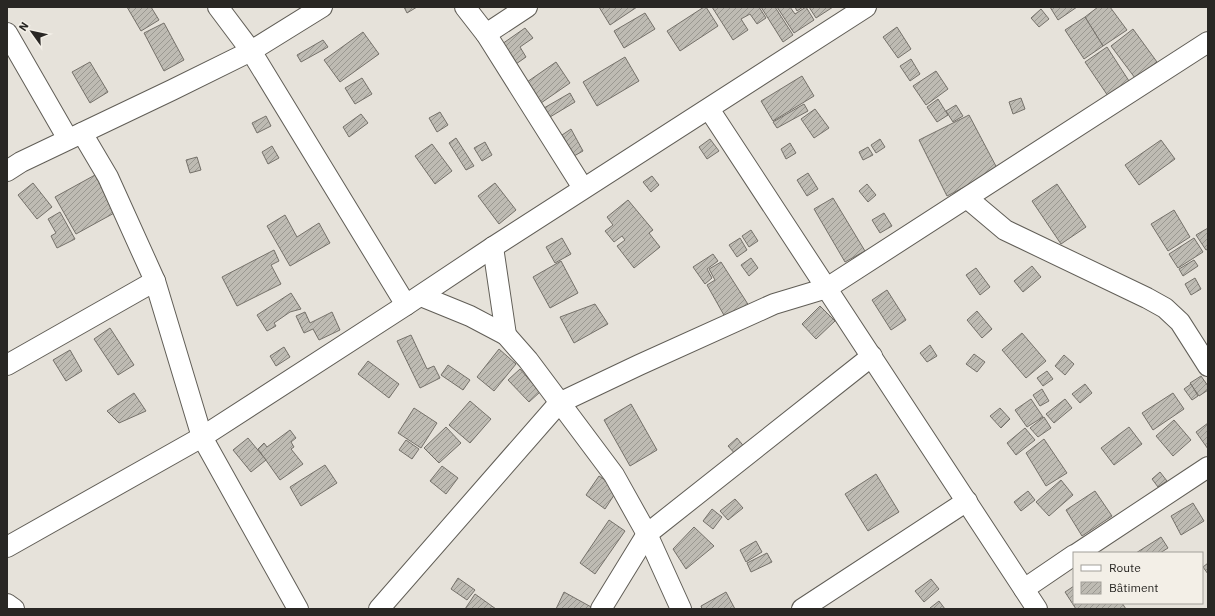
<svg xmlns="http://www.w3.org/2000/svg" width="1215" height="616" font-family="'IBM Plex Sans',sans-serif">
  <defs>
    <pattern id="building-hatch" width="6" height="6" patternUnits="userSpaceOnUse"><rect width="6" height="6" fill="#bebbb3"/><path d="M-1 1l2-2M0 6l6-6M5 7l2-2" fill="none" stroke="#9a9891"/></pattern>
  </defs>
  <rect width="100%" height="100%" fill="#e6e2da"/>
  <g fill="url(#building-hatch)" stroke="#75716a">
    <path d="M127,7H151L159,20L141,31Z"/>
    <path d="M404,7H417L407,13Z"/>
    <path d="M599,7H637L610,25Z"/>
    <path d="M704,7H706L718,26L680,51L667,31Z"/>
    <path d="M712,7H759L766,18L757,24L750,14L741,19L748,30L733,40Z"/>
    <path d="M761,7H775L793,35L783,42Z"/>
    <path d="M777,7H790L795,14L806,7L814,20L794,33Z"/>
    <path d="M795,7H803L797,11Z"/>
    <path d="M809,7H833L816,18Z"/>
    <path d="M1050,7H1077L1058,20Z"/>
    <path d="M1098,7H1110L1127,30L1103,46L1085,17Z"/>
    <path d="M1041,9L1049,19L1039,27L1031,18Z"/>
    <path d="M645,13L655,29L624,48L614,31Z"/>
    <path d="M1085,17L1103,46L1084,59L1065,30Z"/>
    <path d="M164,23L184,60L164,71L144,33Z"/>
    <path d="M897,27L911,49L898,58L883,37Z"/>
    <path d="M525,28L533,38L520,47L526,57L516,64L502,44Z"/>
    <path d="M1133,29L1157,62L1135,78L1111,46Z"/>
    <path d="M363,32L379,54L340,82L324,60Z"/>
    <path d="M323,40L328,47L301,62L297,55Z"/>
    <path d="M1107,47L1129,81L1108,96L1085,62Z"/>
    <path d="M625,57L639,81L597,106L583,82Z"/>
    <path d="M911,59L920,74L910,81L900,66Z"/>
    <path d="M90,62L108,92L90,103L72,72Z"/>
    <path d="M556,62L570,83L541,103L527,82Z"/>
    <path d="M936,71L948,89L926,105L913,86Z"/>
    <path d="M802,76L814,96L773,121L761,101Z"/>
    <path d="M362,78L372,94L355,104L345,88Z"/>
    <path d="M570,93L575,102L550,117L544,108Z"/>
    <path d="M1021,98L1025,109L1013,114L1009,102Z"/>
    <path d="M938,99L948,115L937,122L927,107Z"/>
    <path d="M804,104L808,111L777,128L773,122Z"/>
    <path d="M956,105L963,116L953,122L946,111Z"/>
    <path d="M815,109L829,128L814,138L801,119Z"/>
    <path d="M440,112L448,125L437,132L429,118Z"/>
    <path d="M361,114L368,123L349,137L343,127Z"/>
    <path d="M969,115L998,170L947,196L919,140Z"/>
    <path d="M266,116L271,126L257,133L252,123Z"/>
    <path d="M571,129L583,151L574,156L562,135Z"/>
    <path d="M456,138L474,166L466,170L449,143Z"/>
    <path d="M710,139L719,151L707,159L699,147Z"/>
    <path d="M880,139L885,147L876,153L871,145Z"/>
    <path d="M1161,140L1175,159L1139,185L1125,165Z"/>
    <path d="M485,142L492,155L482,161L474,148Z"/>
    <path d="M790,143L796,153L786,159L781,149Z"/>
    <path d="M432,144L452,171L435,184L415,156Z"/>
    <path d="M272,146L279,158L268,164L262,152Z"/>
    <path d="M868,147L873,155L863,160L859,152Z"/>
    <path d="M197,157L201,170L190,173L186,160Z"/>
    <path d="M808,173L818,189L807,196L797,180Z"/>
    <path d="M95,175L116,212L76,234L55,197Z"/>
    <path d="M652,176L659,185L651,192L643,182Z"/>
    <path d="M33,183L52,207L37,219L18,195Z"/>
    <path d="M495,183L516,210L499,224L478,196Z"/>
    <path d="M867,184L876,195L868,202L859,191Z"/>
    <path d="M1057,184L1086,227L1061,244L1032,201Z"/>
    <path d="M833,198L865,251L845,262L814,209Z"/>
    <path d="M628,200L653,230L649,233L660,247L634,268L617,246L625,240L622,236L614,242L605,231L613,225L607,217Z"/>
    <path d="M1174,210L1190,237L1168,251L1151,224Z"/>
    <path d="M60,212L75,239L57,248L51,236L56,233L48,219Z"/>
    <path d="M884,213L892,226L880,233L872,220Z"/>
    <path d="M285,215L297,237L319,223L330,243L290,266L267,226Z"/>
    <path d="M1208,228V249L1206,250L1196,235Z"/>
    <path d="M751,230L758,241L749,247L742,236Z"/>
    <path d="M562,238L571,254L555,263L546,247Z"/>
    <path d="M740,238L747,250L737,257L729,245Z"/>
    <path d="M1194,238L1203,252L1178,268L1169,254Z"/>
    <path d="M274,250L279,261L271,265L281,284L237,306L222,277Z"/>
    <path d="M713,254L718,261L707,269L712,278L705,284L693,267Z"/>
    <path d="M751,258L758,268L749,276L741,265Z"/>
    <path d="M1194,260L1198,266L1183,276L1179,269Z"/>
    <path d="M561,261L578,293L550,308L533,277Z"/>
    <path d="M721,262L751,309L725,317L707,285L715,280L709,269Z"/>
    <path d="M1032,266L1041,277L1023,292L1014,281Z"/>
    <path d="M976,268L990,287L980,295L966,275Z"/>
    <path d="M1195,278L1201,289L1191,295L1185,284Z"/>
    <path d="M887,290L906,320L891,330L872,300Z"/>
    <path d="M291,293L301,309L290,312L274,323L276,326L267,331L257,315Z"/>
    <path d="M595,304L608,324L574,343L560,317Z"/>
    <path d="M820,306L835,321L816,339L802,324Z"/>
    <path d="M977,311L992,329L982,338L967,320Z"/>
    <path d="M305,312L310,323L332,312L340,330L319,340L313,329L304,333L296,316Z"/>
    <path d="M110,328L134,365L118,375L94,339Z"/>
    <path d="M1022,333L1046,361L1026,378L1002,350Z"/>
    <path d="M411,335L427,369L434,366L440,378L420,388L397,341Z"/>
    <path d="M930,345L937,356L927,362L920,353Z"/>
    <path d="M284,347L290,357L276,366L270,356Z"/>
    <path d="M499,349L516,364L494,391L477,377Z"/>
    <path d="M70,350L82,371L66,381L53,360Z"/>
    <path d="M974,354L985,362L977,372L966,364Z"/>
    <path d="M1064,355L1074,364L1065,375L1055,366Z"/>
    <path d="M368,361L399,384L389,398L358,374Z"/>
    <path d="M448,365L470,380L463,390L441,375Z"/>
    <path d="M520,369L540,392L529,402L508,380Z"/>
    <path d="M1047,371L1053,379L1043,386L1037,378Z"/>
    <path d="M1201,376L1208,386V390L1199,396L1190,383Z"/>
    <path d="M1085,384L1092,393L1080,403L1072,394Z"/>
    <path d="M1191,384L1198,396L1192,400L1184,389Z"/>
    <path d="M1042,389L1049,401L1040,406L1033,395Z"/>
    <path d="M134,393L146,411L119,423L107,411Z"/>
    <path d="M1173,393L1184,409L1153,430L1142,413Z"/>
    <path d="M1031,399L1043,417L1027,427L1015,410Z"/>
    <path d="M1065,399L1072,408L1054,423L1046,414Z"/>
    <path d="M470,401L491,419L470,443L449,425Z"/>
    <path d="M631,404L657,450L630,466L604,420Z"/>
    <path d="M414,408L437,423L421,448L398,433Z"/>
    <path d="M1000,408L1010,419L1001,428L990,416Z"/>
    <path d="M1044,417L1051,428L1038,437L1030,428Z"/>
    <path d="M1174,420L1191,440L1173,456L1156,436Z"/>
    <path d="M1208,423V449L1196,432Z"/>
    <path d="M446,427L461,443L439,463L424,448Z"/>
    <path d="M1129,427L1142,444L1114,465L1101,448Z"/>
    <path d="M1025,428L1035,440L1016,455L1007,443Z"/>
    <path d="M290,430L296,438L291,442L294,447L291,449L303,464L280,480L258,449L264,443L267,447Z"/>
    <path d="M248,438L266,460L251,472L233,450Z"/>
    <path d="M737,438L746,449L737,456L728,446Z"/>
    <path d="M1044,439L1067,473L1046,486L1026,453Z"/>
    <path d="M406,440L419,449L412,459L399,450Z"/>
    <path d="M325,465L337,483L301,506L290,487Z"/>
    <path d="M442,466L458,478L446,494L430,481Z"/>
    <path d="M1160,472L1167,481L1158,487L1152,479Z"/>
    <path d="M876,474L899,512L868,531L845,494Z"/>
    <path d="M599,476L618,489L605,509L586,495Z"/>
    <path d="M1061,480L1073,495L1049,516L1036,502Z"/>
    <path d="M1028,491L1035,500L1021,511L1014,502Z"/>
    <path d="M1095,491L1112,516L1082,536L1066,510Z"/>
    <path d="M735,499L743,508L728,520L720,511Z"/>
    <path d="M1193,503L1204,521L1181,535L1171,516Z"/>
    <path d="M712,509L722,517L713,529L703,521Z"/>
    <path d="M609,520L625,531L595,574L580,563Z"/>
    <path d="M694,527L714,546L686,569L673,549Z"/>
    <path d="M1161,537L1168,548L1160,553H1136Z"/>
    <path d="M756,541L762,552L746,562L740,550Z"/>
    <path d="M767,553L772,562L751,572L747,563Z"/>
    <path d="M1208,563V574L1203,567Z"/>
    <path d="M458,578L475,590L467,600L451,589Z"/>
    <path d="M931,579L939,589L924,602L915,591Z"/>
    <path d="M1074,586V603H1122L1126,609H1076L1065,592Z"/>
    <path d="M564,592L593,608L592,609H556Z"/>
    <path d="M726,592L735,609H702L701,606Z"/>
    <path d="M475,594L496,609H465Z"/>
    <path d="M939,601L945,609H930V608Z"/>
  </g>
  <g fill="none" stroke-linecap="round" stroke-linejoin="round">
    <g stroke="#615e57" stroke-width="22">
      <g id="minor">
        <path d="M218,7L251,51L406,305"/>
        <path d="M465,7L486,34L583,188"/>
        <path d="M7,33L68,139"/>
        <path d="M486,34L527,7"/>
        <path d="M709,109L1037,609"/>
        <path d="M82,133L108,177L155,281L202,437L298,609"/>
        <path d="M7,171L21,162L172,90L251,51L322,7"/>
        <path d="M967,198L1005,230L1147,298L1165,308L1180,322L1208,366"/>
        <path d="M493,247L506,335"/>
        <path d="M421,296L470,316L506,335L528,360L614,475L647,534L681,609"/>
        <path d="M7,365L155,281"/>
        <path d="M7,547L202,437L406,305L493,247L866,7"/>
        <path d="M1078,553L1208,467"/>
        <path d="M1024,589L1074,555"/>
        <path d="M7,604L14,609"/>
        <path d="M379,609L559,403L639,365L774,304L827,288L1208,42"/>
        <path d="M601,609L647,534L872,356"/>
        <path d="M802,609L967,501"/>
      </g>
    </g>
    <use href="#minor" stroke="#fff" stroke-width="20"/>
  </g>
  <rect width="1215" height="616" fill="none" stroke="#292724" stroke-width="16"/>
  <rect x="1073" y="552" width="130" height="52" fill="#f3efe7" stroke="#a29f99"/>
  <rect x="1081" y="565" width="20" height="6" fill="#ffffff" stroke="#a29f99"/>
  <text x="1109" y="572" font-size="12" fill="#292724">Route</text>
  <rect x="1081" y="582" width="20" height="12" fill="url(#building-hatch)" stroke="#a29f99"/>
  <text x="1109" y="592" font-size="12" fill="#292724">Bâtiment</text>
  <g transform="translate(32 32) rotate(303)" stroke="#f3efe7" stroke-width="3" paint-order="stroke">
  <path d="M0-3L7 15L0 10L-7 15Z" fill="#292724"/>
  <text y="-6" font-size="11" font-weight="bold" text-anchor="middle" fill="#292724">N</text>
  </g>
</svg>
